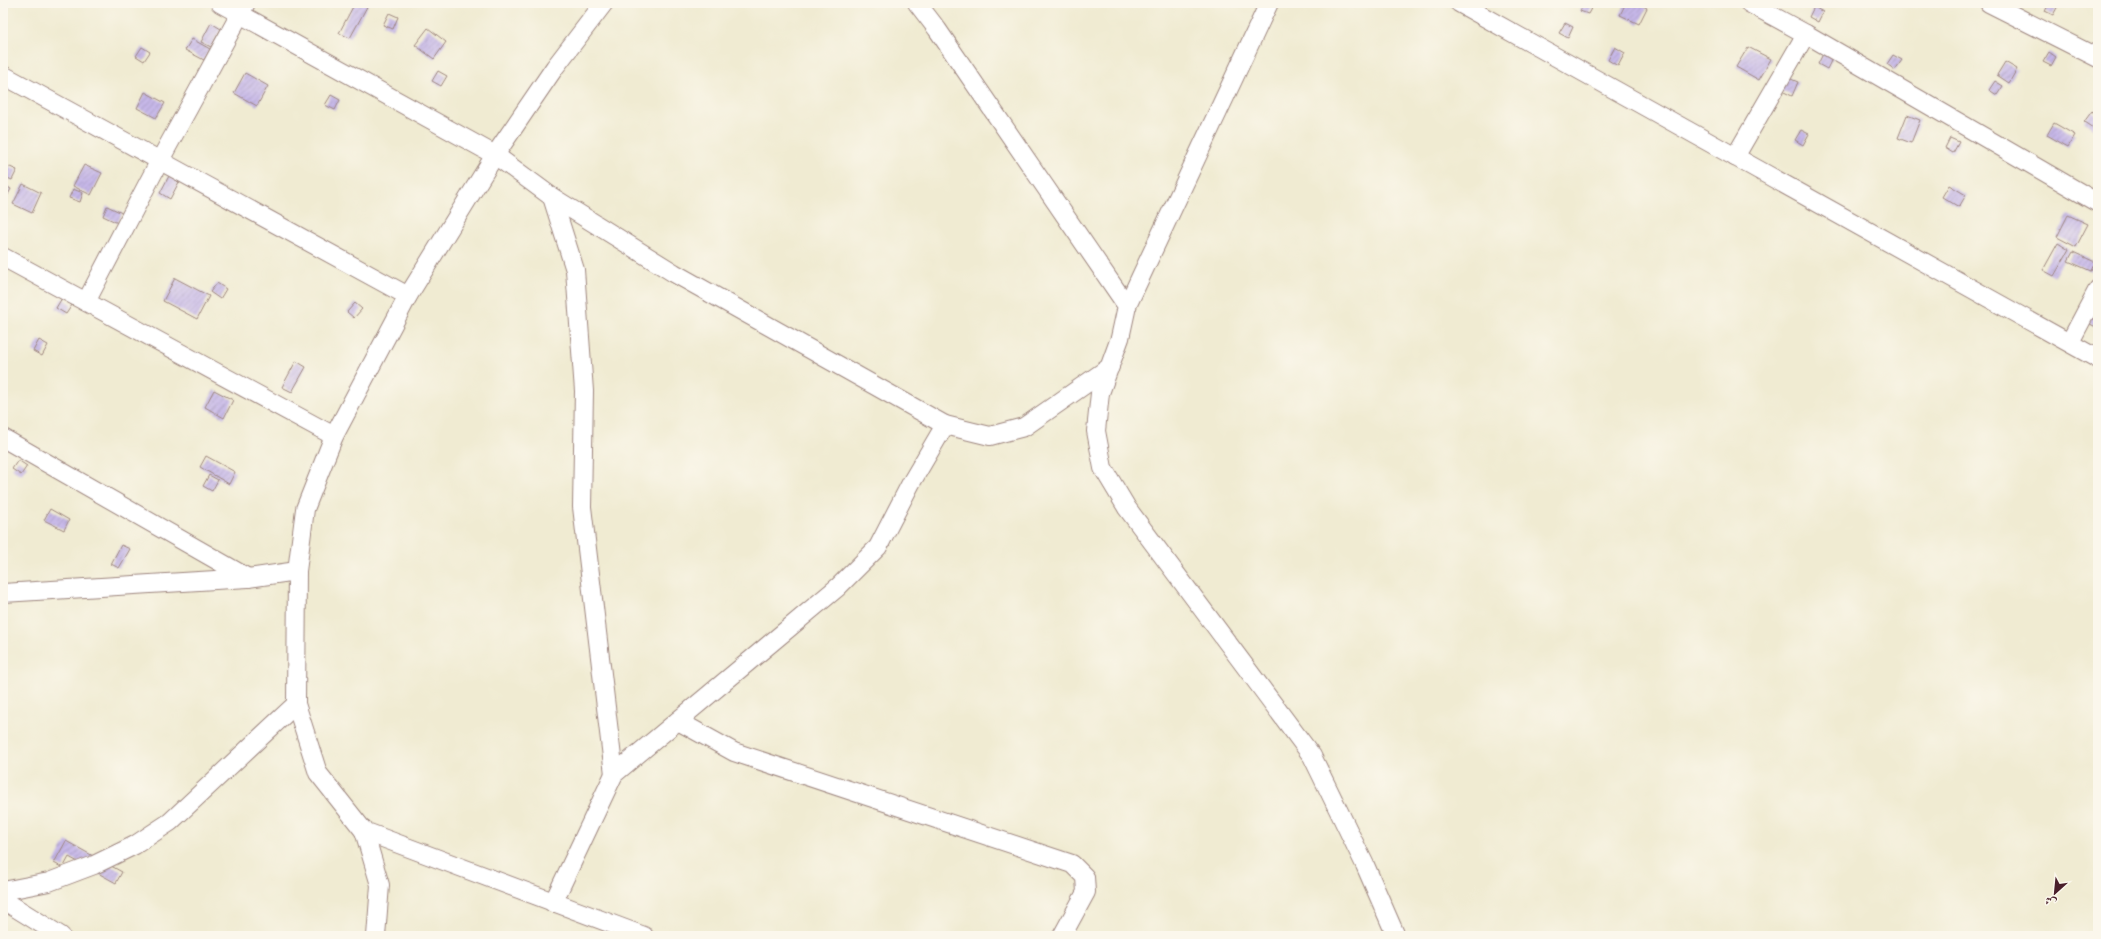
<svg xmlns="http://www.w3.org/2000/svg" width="2101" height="939" font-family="'Libre Caslon Text',Amiri,serif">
  <defs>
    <pattern id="building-hatch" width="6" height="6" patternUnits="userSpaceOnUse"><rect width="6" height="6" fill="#c6b7e8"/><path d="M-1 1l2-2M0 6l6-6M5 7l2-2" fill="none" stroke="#a394bc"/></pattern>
  </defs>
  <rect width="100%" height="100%" fill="#fbf7ec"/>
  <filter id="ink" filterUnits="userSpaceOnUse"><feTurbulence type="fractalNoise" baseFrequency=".025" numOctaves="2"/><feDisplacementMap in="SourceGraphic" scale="8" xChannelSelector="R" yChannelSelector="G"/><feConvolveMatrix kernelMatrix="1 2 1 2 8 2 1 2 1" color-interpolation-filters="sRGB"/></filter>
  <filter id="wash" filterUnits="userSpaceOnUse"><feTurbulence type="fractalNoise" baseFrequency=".012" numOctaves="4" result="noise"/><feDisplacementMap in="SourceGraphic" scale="16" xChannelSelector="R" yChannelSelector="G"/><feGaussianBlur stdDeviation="0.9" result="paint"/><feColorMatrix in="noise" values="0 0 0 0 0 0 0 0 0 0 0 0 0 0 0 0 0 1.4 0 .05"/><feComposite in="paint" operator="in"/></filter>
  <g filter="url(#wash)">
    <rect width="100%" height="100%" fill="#f0ebd2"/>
    <g id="blocks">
      <g fill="url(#building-hatch)">
        <path d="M355,3H369L350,38L339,33Z"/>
        <path d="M1584,3H1594L1588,14L1580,11Z"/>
        <path d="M1626,3H1637L1647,8L1639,24L1620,15Z"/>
        <path d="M2050,3L2059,4L2053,15L2045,11Z"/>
        <path d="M1814,7L1823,12L1818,22L1809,17Z"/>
        <path d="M389,13L398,17L393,29L383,25Z"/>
        <path d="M211,23L221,29L211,47L201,42Z"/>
        <path d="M1565,23L1573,27L1568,38L1559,33Z"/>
        <path d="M428,28L446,42L434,59L415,45Z"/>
        <path d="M192,39L210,49L204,60L185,50Z"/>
        <path d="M142,47L150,52L144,61L136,56Z"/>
        <path d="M1615,47L1625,53L1618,66L1608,60Z"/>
        <path d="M1748,47L1771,59L1759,80L1736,67Z"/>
        <path d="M1824,52L1833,57L1827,69L1818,64Z"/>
        <path d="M2049,52L2056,57L2051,66L2043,62Z"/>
        <path d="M1893,55L1902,60L1895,70L1887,64Z"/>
        <path d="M2005,62L2017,69L2009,83L1997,75Z"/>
        <path d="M438,71L447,76L441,86L432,81Z"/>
        <path d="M245,73L268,86L257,106L234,93Z"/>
        <path d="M1786,77L1798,82L1792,96L1780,90Z"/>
        <path d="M1995,81L2003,86L1997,95L1989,90Z"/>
        <path d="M145,92L165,103L156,118L137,108Z"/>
        <path d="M331,95L340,100L335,110L325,105Z"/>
        <path d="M2092,111L2098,116V122L2093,128L2084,122Z"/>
        <path d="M1907,115L1920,120L1911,143L1898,138Z"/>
        <path d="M2054,123L2075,135L2068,147L2047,135Z"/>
        <path d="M1801,130L1809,134L1803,145L1795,140Z"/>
        <path d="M1950,138L1959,142L1953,153L1945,148Z"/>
        <path d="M3,164L17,170L12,180L3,176Z"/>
        <path d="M84,165L102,173L91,195L73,186Z"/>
        <path d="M169,176L179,182L170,199L160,193Z"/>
        <path d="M3,184L11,189L6,198L3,196Z"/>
        <path d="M23,184L41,193L32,213L13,204Z"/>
        <path d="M1949,185L1966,195L1959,207L1942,197Z"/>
        <path d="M73,189L83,193L80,202L69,198Z"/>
        <path d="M107,206L122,213L118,223L103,216Z"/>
        <path d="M2068,215L2088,224L2076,247L2057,237Z"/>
        <path d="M2058,243L2069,250L2054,276L2043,270Z"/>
        <path d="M2073,252L2095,262L2091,271L2068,261Z"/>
        <path d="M175,278L209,296L197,319L163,301Z"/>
        <path d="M217,283L226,289L220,299L210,292Z"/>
        <path d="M62,298L72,305L66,314L56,308Z"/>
        <path d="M355,303L362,309L354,318L347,312Z"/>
        <path d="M2092,311L2098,314V328L2086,322Z"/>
        <path d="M39,340L48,345L42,356L33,351Z"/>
        <path d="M296,361L306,367L292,392L282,387Z"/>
        <path d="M214,390L233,400L224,418L205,407Z"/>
        <path d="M206,456L235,472L229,484L200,467Z"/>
        <path d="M18,460L27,466L21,475L12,469Z"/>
        <path d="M209,475L218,480L212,491L203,486Z"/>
        <path d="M50,509L69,520L64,530L44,520Z"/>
        <path d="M121,545L130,549L119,568L111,564Z"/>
        <path d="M66,841L122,872L116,883L69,857L63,868L54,863Z"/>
      </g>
    </g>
  </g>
  <g filter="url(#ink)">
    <use href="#blocks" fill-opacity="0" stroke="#9d857e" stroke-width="1"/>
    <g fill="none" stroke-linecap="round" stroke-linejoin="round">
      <g stroke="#9d857e" stroke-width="20">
        <g id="minor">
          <path d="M220,3L495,155L552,197L674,273L945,425L990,436L1024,427L1110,367"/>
          <path d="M917,3L937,29L1127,306L1120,338L1100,393L1096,431L1103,468L1127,508L1312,756L1365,865L1396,936"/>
          <path d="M1459,3L2098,359"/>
          <path d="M1749,3L1806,34L2098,203"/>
          <path d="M1989,3L2098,58"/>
          <path d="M3,75L408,296"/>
          <path d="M1735,157L1806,34"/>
          <path d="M552,197L575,270L584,391L582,507L614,774"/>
          <path d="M3,257L334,436"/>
          <path d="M86,302L159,162L246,3"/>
          <path d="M1127,306L1269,3"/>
          <path d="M2070,342L2098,289"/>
          <path d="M3,438L248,578"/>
          <path d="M3,593L248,578L297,571"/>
          <path d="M678,721L734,752L1072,864L1085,877L1086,892L1062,936"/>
          <path d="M364,831L644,936"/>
          <path d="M3,891L49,882L94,865L135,845L170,822L296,704"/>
          <path d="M3,900L61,936"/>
          <path d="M553,903L614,774L838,587L878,547L911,483L945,425"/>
          <path d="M376,936L380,885L364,831L318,773L296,704L297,571L305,509L334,436L408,296L495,155L555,67L604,3"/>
        </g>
      </g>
      <use href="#minor" stroke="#fff" stroke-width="18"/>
    </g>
  </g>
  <rect width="2101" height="939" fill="none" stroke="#fbf7ec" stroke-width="16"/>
  <g transform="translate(2055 893) rotate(207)" stroke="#fbf7ec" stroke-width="3" paint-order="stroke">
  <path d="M0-3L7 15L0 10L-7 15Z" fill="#4a1f2b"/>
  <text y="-6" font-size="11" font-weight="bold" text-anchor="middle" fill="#4a1f2b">ش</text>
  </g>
</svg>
